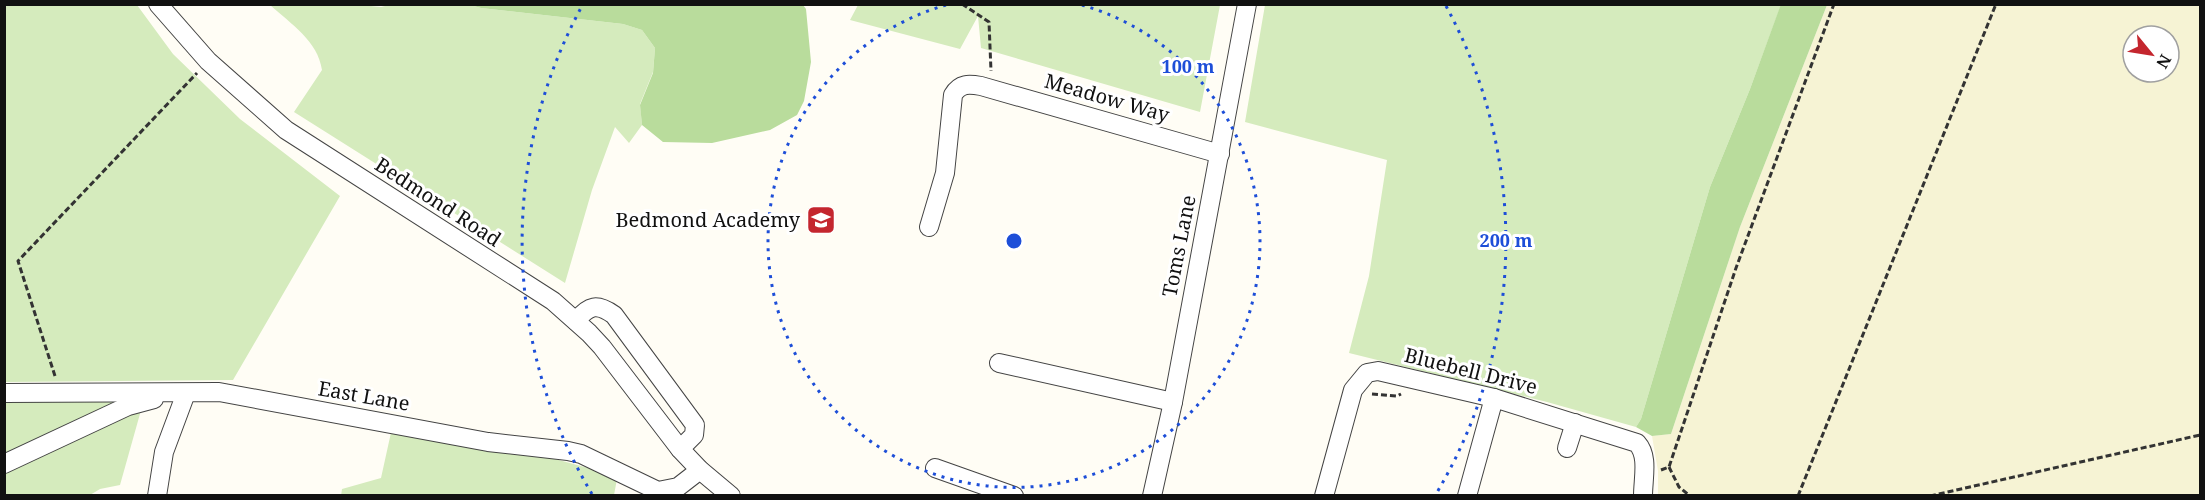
<svg xmlns="http://www.w3.org/2000/svg" width="2205" height="500" font-family="'Noto Serif',serif">
  <rect width="100%" height="100%" fill="#fffdf5"/>
  <path fill="#f6f3d4" fill-rule="evenodd" d="M1827,5H2200V495H1658V471L1652,436L1671,434L1740,227ZM2133,36H2169V72H2133Z"/>
  <g fill="#d5ebbd">
    <path d="M351,4L381,7L393,4L470,5L481,8L623,24L642,30L655,48L653,72L640,104L642,125L629,143L615,127L592,190L565,283L294,112L322,70C318,41 291,24 270,5Z"/>
    <path d="M4,5H137L173,54L240,119L340,196L233,380L5,382Z"/>
    <path d="M858,5V4L1220,5L1200,112L981,48L978,16L960,49L850,20Z"/>
    <path d="M1265,5H1781L1750,89L1710,187L1641,419L1636,427L1547,402L1349,353L1369,276L1387,160L1245,122Z"/>
    <path d="M145,396L120,485L100,489L90,495L5,496V397Z"/>
    <path d="M392,428L555,459L592,469L617,479L614,495L341,496L342,489L381,478Z"/>
  </g>
  <g fill="#b9dc9c">
    <path d="M1781,4L1827,5L1740,227L1671,434L1652,436L1636,427L1641,419L1710,187L1750,89Z"/>
    <path d="M470,5H803L806,9L811,62L804,101L797,115L770,130L712,143L663,142L642,125L640,105L653,73L655,48L642,30L623,24L481,8Z"/>
  </g>
  <g fill="none" stroke-linecap="round" stroke-linejoin="round">
    <g stroke="#444" stroke-width="20">
      <g id="minor">
        <path d="M158,4L208,61L286,130L553,301L589,333L602,347L680,449L700,470L731,496"/>
        <path d="M929,227L945,173L953,95C960,83 969,84 981,86L1220,154"/>
        <path d="M576,321C589,305 597,303 614,315L695,425L694,435L680,449"/>
        <path d="M999,363L1173,402"/>
        <path d="M4,393L219,392L488,442L568,451L581,454L658,491L678,487L700,470"/>
        <path d="M1567,448L1575,423"/>
        <path d="M4,464L128,406L154,399"/>
        <path d="M935,468L1014,496"/>
        <path d="M157,496L164,452L186,393"/>
        <path d="M1152,496L1173,402L1247,4"/>
        <path d="M1324,496L1353,390L1367,373L1378,371L1494,398L1637,443C1649,456 1643,478 1643,496"/>
        <path d="M1467,496L1494,398"/>
      </g>
    </g>
    <g stroke="#333" stroke-width="3" stroke-dasharray="6 3" stroke-linecap="butt">
      <path d="M962,4L989,22L991,71"/>
      <path d="M55,376L18,261L197,73"/>
      <path d="M1372,394L1397,396L1401,394"/>
      <path d="M1669,467L1679,487L1690,496"/>
      <path d="M1661,470L1669,467L1736,268L1834,4"/>
      <path d="M1798,496L1996,4"/>
      <path d="M1930,496L2200,435"/>
    </g>
    <use href="#minor" stroke="#fff" stroke-width="18"/>
  </g>
  <g fill="none" stroke="#1d4ed8" stroke-width="3" stroke-dasharray="3 6">
    <path d="M1082 5A246 246 0 1 1 946 5"/>
    <path d="M592 494A492 492 0 0 1 582 6M1446 6A492 492 0 0 1 1436 494"/>
  </g>
  <defs>
    <g id="school-square" transform="scale(1.5)"><rect x="-9" y="-9" width="18" height="18" rx="4" fill="#c4262e" stroke="#fff"/><path d="M0-5L7-2L0 1L-7-2ZM-4 1L0 2.5L4 1V4Q0 6-4 4Z" fill="#fff"/></g>
  </defs>
  <g fill-rule="evenodd">
    <use href="#school-square" x="821" y="220"/>
  </g>
  <g text-anchor="middle" stroke-width="6" stroke-linejoin="round" paint-order="stroke">
    <g font-size="20" fill="#111" stroke="#fff">
      <text transform="translate(1107 98) rotate(16)" y="7">Meadow Way</text>
      <text transform="translate(438 202) rotate(33)" y="7">Bedmond Road</text>
      <text transform="translate(1179 246) rotate(-79)" y="7">Toms Lane</text>
      <text transform="translate(1471 371) rotate(14)" y="7">Bluebell Drive</text>
      <text transform="translate(364 396) rotate(10)" y="7">East Lane</text>
    </g>
    <g font-size="20" fill="#111" stroke="#fff" text-anchor="end">
      <text x="800" y="227">Bedmond Academy</text>
    </g>
  </g>
  <circle cx="1014" cy="241" r="9" fill="#1d4ed8" stroke="#fff" stroke-width="3"/>
  <g font-size="18" text-anchor="middle" font-weight="bold" fill="#1d4ed8" stroke="#fff" stroke-width="6" stroke-linejoin="round" paint-order="stroke">
    <text x="1188" y="73">100 m</text>
    <text x="1506" y="247">200 m</text>
  </g>
  <rect width="2205" height="500" fill="none" stroke="#111111" stroke-width="12"/>
  <g transform="translate(2151 54) rotate(120)"><circle r="28" fill="#ffffff" stroke="#a0a0a0" stroke-width="1.5"/>
  <path d="M0-4.5L10 22L0 15L-10 22Z" fill="#c4262e"/>
  <text y="-9" font-size="16" font-weight="bold" text-anchor="middle" fill="#111111">N</text>
  </g>
</svg>
